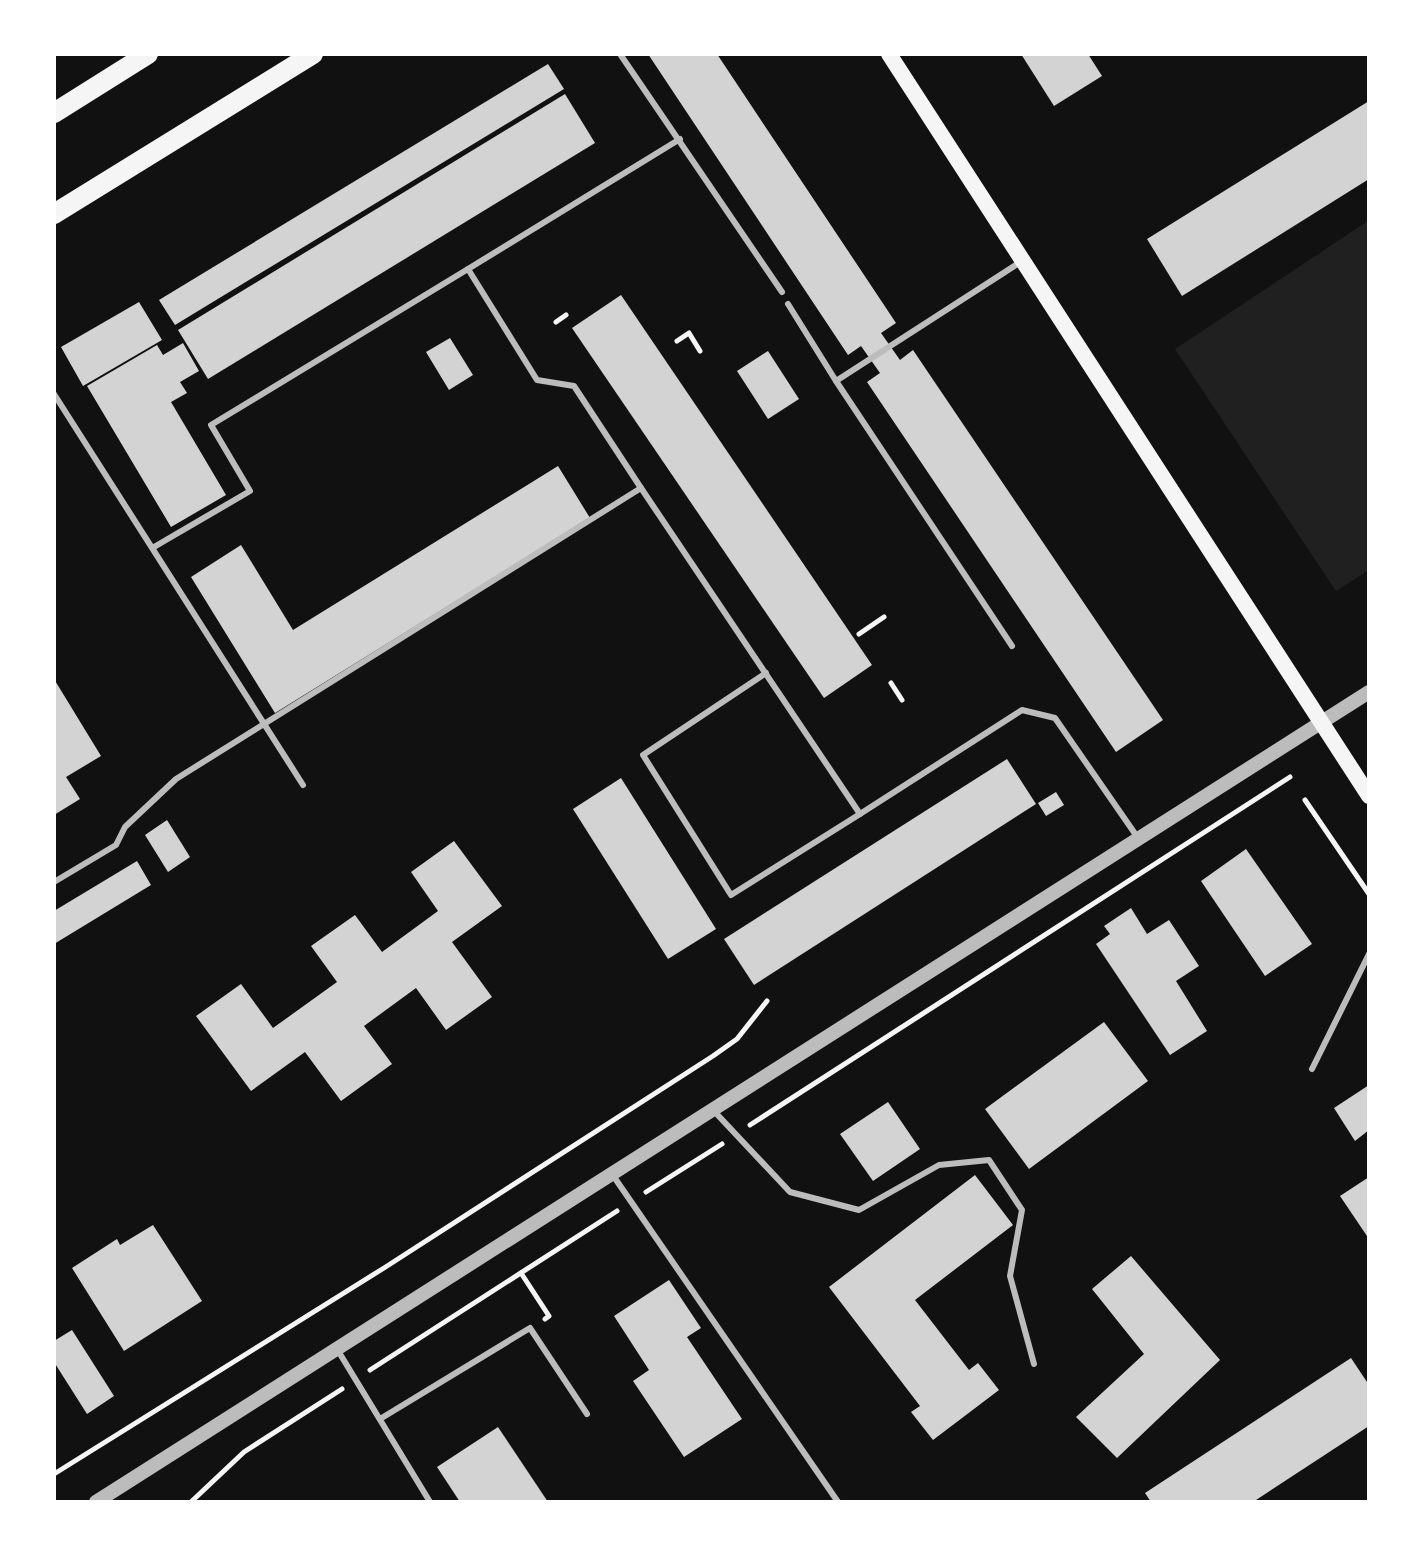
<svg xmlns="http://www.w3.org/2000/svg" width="1423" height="1556" font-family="'Golos Text',sans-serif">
  <rect width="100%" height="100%" fill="#111"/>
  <path fill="#202020" d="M1368,221L1369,570L1336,591L1175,349Z"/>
  <g fill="#d3d3d3">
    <path d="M648,54H717L896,323L881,333L900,360L913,350L1163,720L1116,752L867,382L880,373L861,346L848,355Z"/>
    <path d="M1021,54H1088L1102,76L1054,106Z"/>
    <path d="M548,64L564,89L175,325L159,300Z"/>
    <path d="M565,94L595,143L208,379L178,330Z"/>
    <path d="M1369,101V179L1182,296L1147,239Z"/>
    <path d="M621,295L872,665L824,698L572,328Z"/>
    <path d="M139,302L162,340L83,386L61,347Z"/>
    <path d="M450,338L473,375L449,390L426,352Z"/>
    <path d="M183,343L199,371L180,382L187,393L171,402L226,495L171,527L87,386L157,345L163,355Z"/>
    <path d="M768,351L799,399L768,419L737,371Z"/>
    <path d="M558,466L590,518L275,713L191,577L241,545L293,630Z"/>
    <path d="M54,679L101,756L66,777L80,799L54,815Z"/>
    <path d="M1007,759L1036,804L754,985L724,939Z"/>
    <path d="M621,778L716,929L668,959L573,809Z"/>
    <path d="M1056,792L1064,805L1046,816L1038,803Z"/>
    <path d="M167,820L190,857L168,872L145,835Z"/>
    <path d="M454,841L502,906L452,942L492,997L446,1030L416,988L364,1026L392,1064L341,1101L305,1052L251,1091L196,1016L241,984L273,1028L337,982L311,946L355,915L382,952L438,911L411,872Z"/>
    <path d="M1246,849L1312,944L1265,976L1201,881Z"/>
    <path d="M137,861L151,885L54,944V911Z"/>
    <path d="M1131,908L1147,934L1169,920L1199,966L1176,981L1207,1031L1170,1055L1096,944L1110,934L1104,926Z"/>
    <path d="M1104,1022L1148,1081L1029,1169L985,1109Z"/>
    <path d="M1369,1085V1130L1355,1141L1334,1108Z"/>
    <path d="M888,1102L920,1149L873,1181L840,1134Z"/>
    <path d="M975,1175L1013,1225L915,1300L969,1370L978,1363L999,1390L933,1440L911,1412L920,1406L829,1287Z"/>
    <path d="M1369,1177V1239L1340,1196Z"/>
    <path d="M153,1225L202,1301L124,1351L72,1268L117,1239L120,1245Z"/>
    <path d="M1131,1256L1220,1360L1117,1458L1076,1417L1144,1354L1092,1289Z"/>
    <path d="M669,1280L701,1328L687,1337L742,1419L684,1457L633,1381L649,1370L614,1316Z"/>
    <path d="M72,1330L114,1396L87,1414L54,1362V1341Z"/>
    <path d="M1351,1358L1369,1385V1426L1253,1502H1151L1145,1493Z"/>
    <path d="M498,1427L548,1502H460L437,1467Z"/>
  </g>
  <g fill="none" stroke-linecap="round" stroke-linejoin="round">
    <g stroke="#f5f5f5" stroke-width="5">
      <path d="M556,322L566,315"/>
      <path d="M677,341L689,333L700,351"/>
      <path d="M859,634L884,617"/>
      <path d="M891,683L902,700"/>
      <path d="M1305,800L1369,894"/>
      <path d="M750,1125L1290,777"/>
      <path d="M646,1192L722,1144"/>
      <path d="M521,1273L549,1316L545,1319"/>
      <path d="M370,1370L617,1211"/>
      <path d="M54,1474L384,1268L713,1056L737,1039L767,1001"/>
      <path d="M191,1502L244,1452L342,1389"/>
    </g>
    <g stroke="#bcbcbc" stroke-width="6">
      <path d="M620,54L782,292"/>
      <path d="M788,304L836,381L1022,261"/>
      <path d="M836,381L1012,646"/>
      <path d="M54,394L303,785"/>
      <path d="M641,488L574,386L537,380L468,269L680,139"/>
      <path d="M154,547L250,491L211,425L468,269"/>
      <path d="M766,673L643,755L731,895L860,814"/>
      <path d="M54,882L116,845L125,827L176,779L641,488L860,814L1022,710L1055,718L1138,838"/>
      <path d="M1312,1069L1369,954"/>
      <path d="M713,1110L790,1192L859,1210L939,1165L989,1160L1022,1210L1010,1276L1034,1364"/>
      <path d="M612,1174L838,1502"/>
      <path d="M337,1349L430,1502"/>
      <path d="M380,1419L530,1328L587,1414"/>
    </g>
    <path stroke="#bcbcbc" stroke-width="14" d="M96,1502L1369,692"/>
    <path stroke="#f5f5f5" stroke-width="16" d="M889,54L1369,796"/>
    <g stroke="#f5f5f5" stroke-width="20">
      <path d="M54,113L148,54"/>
      <path d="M54,214L313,54"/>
    </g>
  </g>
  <rect width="1423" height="1556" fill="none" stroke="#ffffff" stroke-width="112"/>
</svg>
